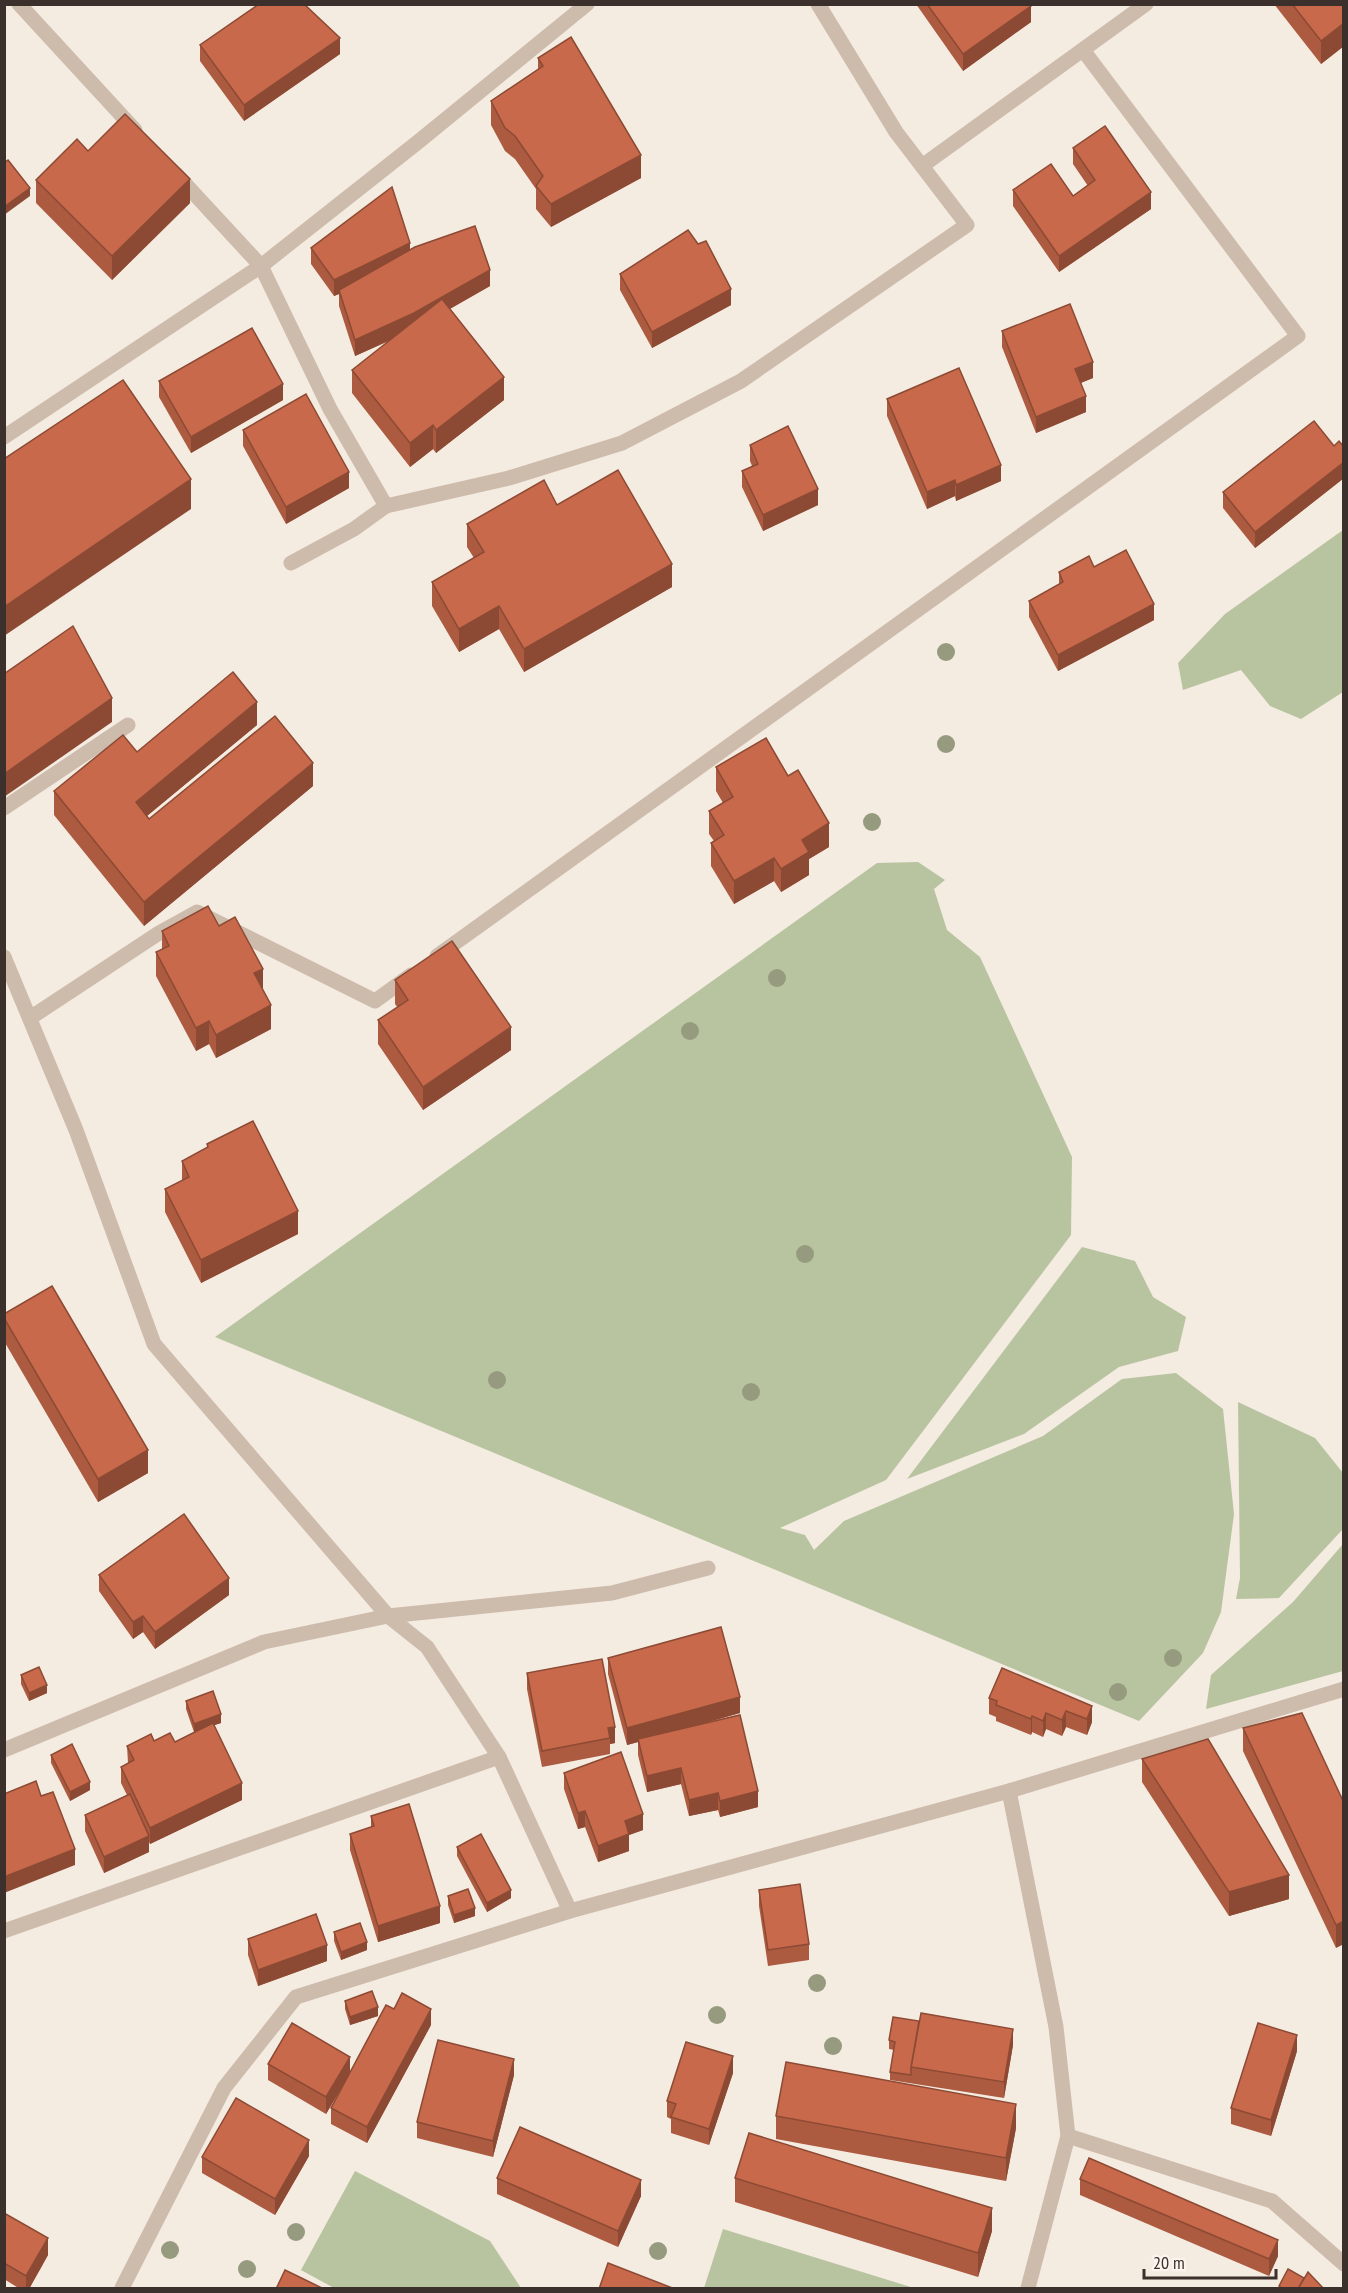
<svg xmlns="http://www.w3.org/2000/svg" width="1348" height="2293" font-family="'PT Sans Narrow',sans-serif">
  <rect width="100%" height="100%" fill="#f4ebe1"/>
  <g fill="#b8c4a0">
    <path d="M1343,530V692L1301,719L1270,706L1241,670L1183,690L1178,663L1225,614Z"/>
    <path d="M918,862L945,880L934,889L947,930L980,957L1072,1157L1071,1235L886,1480L780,1528L805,1535L814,1550L844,1521L1043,1436L1122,1379L1176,1373L1223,1409L1234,1514L1221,1612L1203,1653L1139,1721L215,1337L877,863Z"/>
    <path d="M1082,1247L1135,1261L1153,1297L1186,1317L1178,1351L1119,1367L1024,1434L907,1479Z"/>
    <path d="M1238,1402L1315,1438L1343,1473V1529L1279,1598L1236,1599L1240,1578Z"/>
    <path d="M1343,1544V1671L1206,1709L1211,1675L1293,1602Z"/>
    <path d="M355,2171L490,2241L521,2288H334L301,2270Z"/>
    <path d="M723,2229L914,2288H704Z"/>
  </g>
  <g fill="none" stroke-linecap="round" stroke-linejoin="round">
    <g stroke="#cdbbac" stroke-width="15">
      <path d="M19,4L135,130"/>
      <path d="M922,166L1146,4"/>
      <path d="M176,174L261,266L330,409L386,506"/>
      <path d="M4,437L261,266L418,142L587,4"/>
      <path d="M291,563L354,529L386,506L509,478L622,443L741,381L967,225L896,132L818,4"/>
      <path d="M4,808L128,725"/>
      <path d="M437,956L1298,336L1083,50"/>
      <path d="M4,957L76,1130L154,1344L388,1616L264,1642L4,1750"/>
      <path d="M30,1018L159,933L197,912L375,1001L411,975"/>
      <path d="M1009,1791L1056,2027L1068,2136L1028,2288"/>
      <path d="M570,1911L499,1757L427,1647L388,1616L612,1593L708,1568"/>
      <path d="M4,1931L499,1757"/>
      <path d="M1068,2136L1272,2201L1344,2264"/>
      <path d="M122,2288L224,2088L296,1997L570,1911L1009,1791L1344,1689"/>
    </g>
  </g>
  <g fill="#969b7f">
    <circle cx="946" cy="652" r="9"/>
    <circle cx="946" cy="744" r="9"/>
    <circle cx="872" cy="822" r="9"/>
    <circle cx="777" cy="978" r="9"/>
    <circle cx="690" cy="1031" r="9"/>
    <circle cx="805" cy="1254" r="9"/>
    <circle cx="497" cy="1380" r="9"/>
    <circle cx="751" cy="1392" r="9"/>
    <circle cx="1173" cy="1658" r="9"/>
    <circle cx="1118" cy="1692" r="9"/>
    <circle cx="817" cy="1983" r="9"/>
    <circle cx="717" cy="2015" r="9"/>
    <circle cx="833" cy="2046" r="9"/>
    <circle cx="296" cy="2232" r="9"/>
    <circle cx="170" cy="2250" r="9"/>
    <circle cx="658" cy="2251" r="9"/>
    <circle cx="247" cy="2269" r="9"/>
  </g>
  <g fill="#ac5a40">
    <path d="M916,4H1030L1031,22L963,71Z"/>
    <path d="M1274,4H1344V46L1321,64Z"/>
    <path d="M200,45L340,54L244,121L200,61Z"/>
    <path d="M538,58L641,178L551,227L536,209V189L515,159L505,151L491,125V101L538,69Z"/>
    <path d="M1073,148L1151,209L1059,272L1013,206V190L1073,196L1088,186L1073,164Z"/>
    <path d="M88,151L190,203L112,280L36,203V180Z"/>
    <path d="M311,248L410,250L490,286L450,309L504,400L436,453L433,449L410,467L352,393V370L389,341L355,356L339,306V294L334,296L311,264Z"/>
    <path d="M620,274L731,305L652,348L620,290Z"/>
    <path d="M1002,331L1093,378L1081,383L1086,412L1036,433L1002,347Z"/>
    <path d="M159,381L283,400L191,453L159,397Z"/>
    <path d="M887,399L1001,481L956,501L955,496L927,509L887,416Z"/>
    <path d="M243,430L349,488L286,524L243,446Z"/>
    <path d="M750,445L818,505L763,531L742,487V471L752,466L750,461Z"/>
    <path d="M1334,446L1344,447V478L1255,548L1223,508V492Z"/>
    <path d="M557,505L672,587L524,672L499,629L459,652L432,606V582L474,558L467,547V524Z"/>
    <path d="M1094,567L1154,620L1058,671L1029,617V601L1059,585V572Z"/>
    <path d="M257,725L147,816L149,819L313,786L144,926L54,815V791L137,752Z"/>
    <path d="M716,767L829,847L809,859V875L781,892L774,881L734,904L711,866V843L714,841L709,834V811L723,803L716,791Z"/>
    <path d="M219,926L263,991L271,1029L216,1058L209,1044L196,1051L156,976V952L162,950V931Z"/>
    <path d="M395,980L511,1050L423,1110L378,1044V1020L398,1008L395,1004Z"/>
    <path d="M207,1144L298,1234L201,1283L165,1212V1189L182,1181V1161L207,1148Z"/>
    <path d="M4,1314L148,1473L98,1502L4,1341Z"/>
    <path d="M99,1575L229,1595L155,1649L143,1632L133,1639L99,1591Z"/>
    <path d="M608,1658L740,1713L706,1723L758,1807L720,1817L718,1810L689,1816L681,1784L647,1792L638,1755V1742L627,1745L608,1674Z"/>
    <path d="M602,1659L615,1743L610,1744V1754L542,1767L527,1689V1673Z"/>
    <path d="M1002,1668L1092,1722L1087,1735L1066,1727L1062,1736L1046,1729L1043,1737L1032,1732L1031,1735L996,1721V1717L989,1714V1698Z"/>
    <path d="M21,1675L47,1693L29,1701L21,1684Z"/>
    <path d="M186,1701L221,1723L214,1725L242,1800L150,1844L149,1842V1852L104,1873L85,1831V1815L127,1795L121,1783V1767L128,1763L127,1746L154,1741L175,1742L194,1732L186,1709Z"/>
    <path d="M1243,1728L1344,1803L1336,1948L1243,1751Z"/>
    <path d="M51,1755L90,1790L70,1801L51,1763Z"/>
    <path d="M1142,1759L1289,1899L1229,1916L1142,1782Z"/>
    <path d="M564,1773L643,1830L629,1835V1851L598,1862L585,1827L578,1829L564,1789Z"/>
    <path d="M371,1816L440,1923L378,1942L350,1850V1834L371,1827Z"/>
    <path d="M457,1847L511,1898L487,1912L457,1856Z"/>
    <path d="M759,1890L809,1944V1960L768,1966L759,1906Z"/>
    <path d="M448,1896L475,1916L454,1923L448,1905Z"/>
    <path d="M334,1932L367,1950L341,1960L334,1941Z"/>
    <path d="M248,1939L327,1961L258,1986L248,1955Z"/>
    <path d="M345,2001L378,2016L350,2025L345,2009Z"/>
    <path d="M431,2025L367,2143L331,2124V2108L346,2080L326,2114L268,2080V2064L350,2073Z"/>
    <path d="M889,2040L1013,2045L1004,2098L890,2080V2072L894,2050L889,2049Z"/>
    <path d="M1297,2051L1271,2136L1231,2124V2108Z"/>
    <path d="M733,2073L709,2145L671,2133V2119L667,2117V2101Z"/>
    <path d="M514,2075L493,2157L417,2138V2122Z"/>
    <path d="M776,2116L1016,2128L1006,2181L776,2139Z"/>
    <path d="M309,2156L275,2215L202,2173V2157Z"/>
    <path d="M497,2178L641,2196L618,2247L497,2194Z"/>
    <path d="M735,2178L992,2231L978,2277L735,2202Z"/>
    <path d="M1080,2179L1278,2256L1269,2276L1080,2195Z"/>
    <path d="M4,2213L48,2255L29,2289H20L4,2279Z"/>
  </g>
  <g fill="#8c4a34">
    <path d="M1031,6V22L963,71V54Z"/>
    <path d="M1344,23V46L1321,64V41Z"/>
    <path d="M340,38V54L244,121V105Z"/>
    <path d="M641,155V178L551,227V204Z"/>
    <path d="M190,179V203L112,280V256Z"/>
    <path d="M30,188V196L4,215V207Z"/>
    <path d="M1151,192V209L1059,272V256Z"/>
    <path d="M410,243V259L339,290V294L334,296V280Z"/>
    <path d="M490,270V286L414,329L355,356V340Z"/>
    <path d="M731,289V305L652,348V332Z"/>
    <path d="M1093,362V378L1075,385V369Z"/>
    <path d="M504,377V400L436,453V430Z"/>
    <path d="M283,384V400L191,453V437Z"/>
    <path d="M1086,396V412L1036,433V417Z"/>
    <path d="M433,425V449L410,467V443Z"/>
    <path d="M1344,462V478L1255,548V532Z"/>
    <path d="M1001,465V481L956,501V485Z"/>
    <path d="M349,472V488L286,524V507Z"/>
    <path d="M191,479V509L4,636V607Z"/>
    <path d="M955,480V496L927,509V492Z"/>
    <path d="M818,489V505L763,531V515Z"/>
    <path d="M672,564V587L524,672V649Z"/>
    <path d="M1154,604V620L1058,671V655Z"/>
    <path d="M499,606V629L459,652V629Z"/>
    <path d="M112,698V722L4,797V774Z"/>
    <path d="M257,702V725L136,825V802Z"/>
    <path d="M313,763V786L144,926V902Z"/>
    <path d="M829,823V847L809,859V875L781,892V869L802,840Z"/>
    <path d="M774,858V881L734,904V881Z"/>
    <path d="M263,969V992L254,973Z"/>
    <path d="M271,1005V1029L216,1058V1035Z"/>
    <path d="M209,1021V1044L196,1051V1028Z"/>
    <path d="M511,1027V1050L423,1110V1087Z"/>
    <path d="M298,1211V1234L201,1283V1260Z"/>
    <path d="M148,1450V1473L98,1502V1479Z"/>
    <path d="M229,1578V1595L155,1649V1632Z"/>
    <path d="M143,1616V1632L133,1639V1622Z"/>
    <path d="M47,1685V1693L29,1701V1693Z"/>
    <path d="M740,1697V1713L638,1741V1739V1742L627,1745V1728Z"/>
    <path d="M1092,1706V1722L1087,1735V1719Z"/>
    <path d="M1066,1711V1727L1062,1736V1720Z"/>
    <path d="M1046,1713V1729L1043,1737V1721Z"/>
    <path d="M221,1714V1723L194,1732V1724Z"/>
    <path d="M1032,1716V1732L1031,1735V1719Z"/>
    <path d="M615,1727V1743L610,1744V1738L608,1728Z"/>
    <path d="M681,1768V1784L647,1792V1776Z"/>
    <path d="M90,1782V1790L70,1801V1792Z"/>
    <path d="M242,1783V1800L150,1844V1828Z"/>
    <path d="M758,1791V1807L720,1817V1801Z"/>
    <path d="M718,1793V1810L689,1816V1800Z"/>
    <path d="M585,1811V1827L578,1829V1813Z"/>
    <path d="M643,1814V1830L629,1835V1851L598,1862V1846L625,1821Z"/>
    <path d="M149,1836V1852L104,1873V1857Z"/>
    <path d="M75,1849V1865L4,1893V1877Z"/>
    <path d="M1289,1875V1899L1229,1916V1892Z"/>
    <path d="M511,1890V1898L487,1912V1903Z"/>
    <path d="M440,1906V1923L378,1942V1926Z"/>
    <path d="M475,1908V1916L454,1923V1915Z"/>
    <path d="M1344,1921V1944L1336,1948V1925Z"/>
    <path d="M367,1942V1950L341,1960V1952Z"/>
    <path d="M327,1945V1961L258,1986V1970Z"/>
    <path d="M378,2007V2016L350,2025V2017Z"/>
    <path d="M431,2009V2025L367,2143V2127Z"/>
    <path d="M1013,2029V2045L1004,2098V2082Z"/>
    <path d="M1297,2035V2051L1271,2136V2120Z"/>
    <path d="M733,2056V2073L709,2145V2129Z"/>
    <path d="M350,2057V2073L326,2114V2097Z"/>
    <path d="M514,2059V2075L493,2157V2141Z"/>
    <path d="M1016,2104V2128L1006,2181V2158Z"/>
    <path d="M309,2140V2156L275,2215V2199Z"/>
    <path d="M641,2180V2196L618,2247V2231Z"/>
    <path d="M992,2208V2231L978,2277V2253Z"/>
    <path d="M48,2238V2255L29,2289H26V2276Z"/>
    <path d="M1278,2240V2256L1269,2276V2259Z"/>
  </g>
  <g fill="#c8694b" stroke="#8c4a34" stroke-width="1.5">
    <path d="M259,4H304L340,38L244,105L200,45Z"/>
    <path d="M927,4H1030L1031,6L963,54Z"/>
    <path d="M1292,4H1344V23L1321,41Z"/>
    <path d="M571,37L641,155L551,204L536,186L543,176L515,136L505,128L491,101L543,66L538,58Z"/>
    <path d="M125,114L190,179L112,256L36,180L77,139L88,151Z"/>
    <path d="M1105,126L1151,192L1059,256L1013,190L1051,164L1073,196L1095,180L1073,148Z"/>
    <path d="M8,160L30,188L4,207V163Z"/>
    <path d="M392,187L410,243L334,280L311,248Z"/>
    <path d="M475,226L490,270L414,313L355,340L339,290L415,247Z"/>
    <path d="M688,230L698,244L706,241L731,289L652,332L620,274Z"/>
    <path d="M442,299L504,377L436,430L433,425L410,443L352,370Z"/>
    <path d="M1070,304L1093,362L1075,369L1086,396L1036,417L1002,331Z"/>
    <path d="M252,328L283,384L191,437L159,381Z"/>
    <path d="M959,368L1001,465L956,485L955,480L927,492L887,399Z"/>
    <path d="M123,380L191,479L4,607V459Z"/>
    <path d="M306,394L349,472L286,507L243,430Z"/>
    <path d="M1314,421L1334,446L1339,441L1344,447V462L1255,532L1223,492Z"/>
    <path d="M788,426L818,489L763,515L742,471L758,464L750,445Z"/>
    <path d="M618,470L672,564L524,649L499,606L459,629L432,582L484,552L467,524L544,480L557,505Z"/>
    <path d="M1126,550L1154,604L1058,655L1029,601L1063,582L1059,572L1089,556L1094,567Z"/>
    <path d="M73,626L112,698L4,774V674Z"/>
    <path d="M233,672L257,702L136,802L149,819L275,716L313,763L144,902L54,791L123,735L137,752Z"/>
    <path d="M766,738L788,776L798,770L829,823L802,840L809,852L781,869L774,858L734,881L711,843L724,835L709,811L733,797L716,767Z"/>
    <path d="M208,906L219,926L235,917L263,969L254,973L271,1005L216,1035L209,1021L196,1028L156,952L169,946L162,931Z"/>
    <path d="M452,941L511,1027L423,1087L378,1020L408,1000L395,980Z"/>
    <path d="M253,1121L298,1211L201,1260L165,1189L189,1177L182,1161L208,1147L207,1144Z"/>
    <path d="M52,1286L148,1450L98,1479L4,1318V1314Z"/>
    <path d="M184,1514L229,1578L155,1632L143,1616L133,1622L99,1575Z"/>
    <path d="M721,1627L740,1697L627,1728L608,1658Z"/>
    <path d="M602,1659L615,1727L608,1728L610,1738L542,1751L527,1673Z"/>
    <path d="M39,1667L47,1685L29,1693L21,1675Z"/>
    <path d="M1002,1668L1092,1706L1087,1719L1066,1711L1062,1720L1046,1713L1043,1721L1032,1716L1031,1719L996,1705L997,1701L989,1698Z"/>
    <path d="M213,1691L221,1714L194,1724L186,1701Z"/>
    <path d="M1302,1713L1344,1803V1921L1336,1925L1243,1728Z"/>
    <path d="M740,1715L758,1791L720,1801L718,1793L689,1800L681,1768L647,1776L638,1739Z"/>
    <path d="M213,1723L242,1783L150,1828L121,1767L134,1760L127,1746L151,1734L154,1741L170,1733L175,1742Z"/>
    <path d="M1208,1739L1289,1875L1229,1892L1142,1759Z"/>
    <path d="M72,1744L90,1782L70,1792L51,1755Z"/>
    <path d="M621,1752L643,1814L625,1821L629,1834L598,1846L585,1811L578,1813L564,1773Z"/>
    <path d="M36,1781L41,1796L53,1792L75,1849L4,1877V1794Z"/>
    <path d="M130,1794L149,1836L104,1857L85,1815Z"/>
    <path d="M409,1804L440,1906L378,1926L350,1834L374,1826L371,1816Z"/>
    <path d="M481,1834L511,1890L487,1903L457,1847Z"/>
    <path d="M800,1884L809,1944L768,1950L759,1890Z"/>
    <path d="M468,1889L475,1908L454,1915L448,1896Z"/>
    <path d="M316,1914L327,1945L258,1970L248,1939Z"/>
    <path d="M360,1923L367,1942L341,1952L334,1932Z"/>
    <path d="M372,1991L378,2007L350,2017L345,2001Z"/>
    <path d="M402,1993L431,2009L367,2127L331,2108L386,2005L394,2009Z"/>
    <path d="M921,2013L1013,2029L1004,2082L911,2067Z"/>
    <path d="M893,2017L919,2021L911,2067V2075L890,2072L895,2042L889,2040Z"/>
    <path d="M292,2023L350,2057L326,2097L268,2064Z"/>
    <path d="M1258,2023L1297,2035L1271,2120L1231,2108Z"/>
    <path d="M438,2040L514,2059L493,2141L417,2122Z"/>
    <path d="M686,2042L733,2056L709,2129L671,2117L676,2104L667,2101Z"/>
    <path d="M786,2062L1016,2104L1006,2158L776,2116Z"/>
    <path d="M236,2098L309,2140L275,2199L202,2157Z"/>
    <path d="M520,2127L641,2180L618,2231L497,2178Z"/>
    <path d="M749,2133L992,2208L978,2253L735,2178Z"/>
    <path d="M1089,2158L1278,2240L1269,2259L1080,2179Z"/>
    <path d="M4,2213L48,2238L26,2276L4,2263Z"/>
    <path d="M608,2263L675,2289H599Z"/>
    <path d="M1288,2269L1304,2278L1298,2289H1283L1279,2286Z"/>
    <path d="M285,2270L324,2289H276Z"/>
    <path d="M1308,2272L1324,2289H1298Z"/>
  </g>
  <rect width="1348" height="2293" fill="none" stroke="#3b302b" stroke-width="12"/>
  <path d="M1144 2269v9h132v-9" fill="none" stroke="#3b302b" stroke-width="3"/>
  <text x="1153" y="2269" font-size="18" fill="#3b302b" stroke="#fbf5ee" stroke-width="4.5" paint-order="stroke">20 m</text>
</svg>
